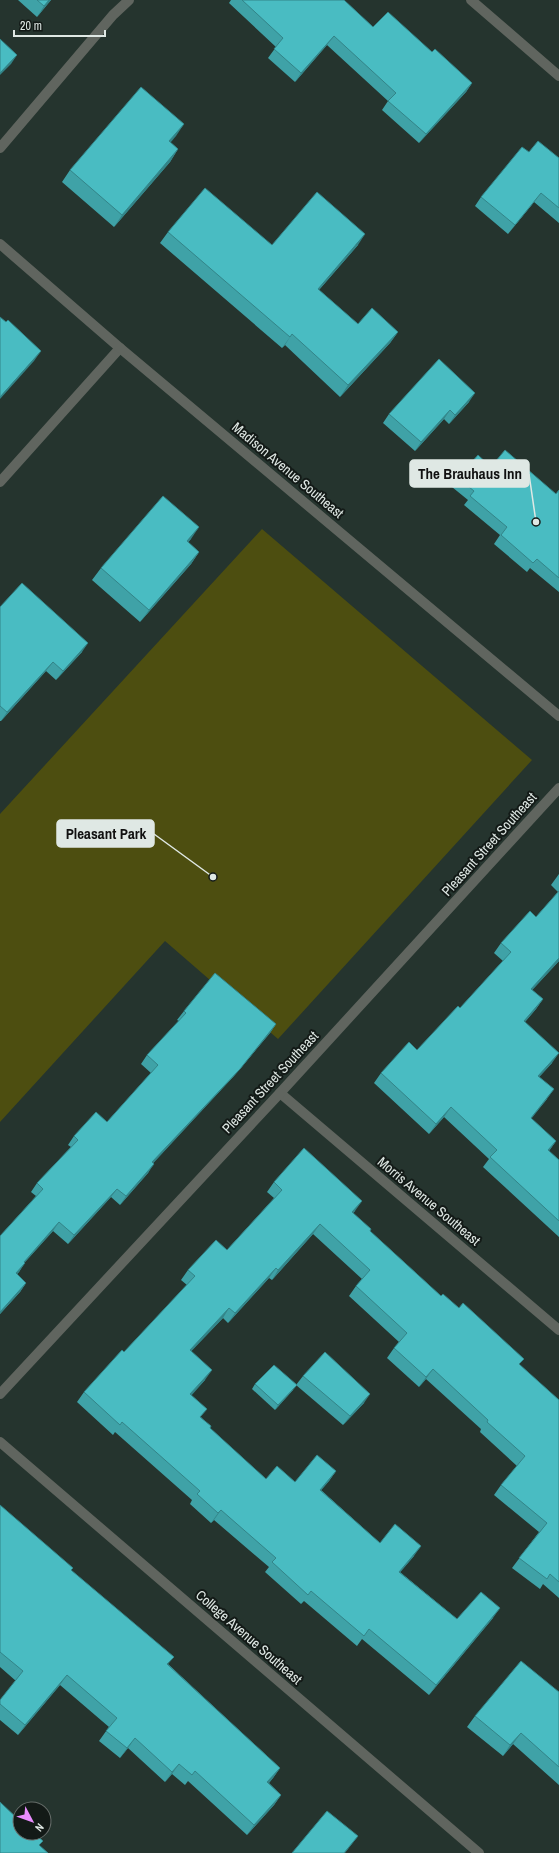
<svg xmlns="http://www.w3.org/2000/svg" width="559" height="1853" font-family="'Archivo Narrow',sans-serif">
  <rect width="100%" height="100%" fill="#25342e"/>
  <path fill="#4d4e10" d="M262,529L532,760L278,1039L165,941L0,1122V814Z"/>
  <g fill="none" stroke-linecap="round" stroke-linejoin="round">
    <g stroke="#60655f" stroke-width="10">
      <path d="M471,0L559,76"/>
      <path d="M0,148L113,15L129,0"/>
      <path d="M0,482L120,348"/>
      <path d="M280,1093L559,1330"/>
      <path d="M0,1394L280,1093L559,788"/>
      <path d="M0,1442L479,1853"/>
    </g>
    <path stroke="#60655f" stroke-width="10" d="M0,244L120,348L559,716"/>
  </g>
  <g fill="#3fa2a7">
    <path d="M18,0H51L37,17Z"/>
    <path d="M231,0H344L373,27L432,52L472,83L466,92L419,143L382,110L388,101L327,45L295,82L268,58L276,47L229,3Z"/>
    <path d="M184,124L170,142L178,149L170,162L114,227L62,182L70,170Z"/>
    <path d="M529,152L559,158V223L534,202L508,234L475,206L481,197Z"/>
    <path d="M168,232L272,245H358L319,290L358,324L398,332L390,343L340,397L285,345L282,348L160,243Z"/>
    <path d="M469,402L449,424L444,419L415,451L383,423L389,414Z"/>
    <path d="M491,467L556,494L559,490V592L530,568L527,572L494,544L500,535L464,505L468,500L452,487L458,478Z"/>
    <path d="M191,539L188,542L199,552L191,564L140,622L92,580L101,568Z"/>
    <path d="M0,607L82,652L56,680L46,671L1,721H0Z"/>
    <path d="M559,874V961L532,990L543,999L536,1009L525,1022L552,1063L539,1077L547,1099L531,1118L556,1141L549,1151L559,1160V1237L483,1167L489,1159L444,1117L429,1134L374,1083L381,1073L417,1050L460,1008L503,961L494,953L501,943L536,917L558,892L551,885Z"/>
    <path d="M184,1011L276,1024L270,1033L233,1077L153,1163L148,1173L120,1205L111,1197L68,1244L53,1231L25,1262L19,1272L17,1274L26,1283L20,1292L0,1314V1236L36,1196L31,1192L37,1183L71,1147L68,1145L74,1136L107,1122L151,1073L141,1064L147,1055L179,1021L177,1020Z"/>
    <path d="M274,1182L355,1211L353,1213L370,1231L441,1296L520,1365L559,1400V1598L543,1584L540,1589L512,1568L539,1532L494,1495L501,1485L517,1466L480,1432L481,1429L426,1379L419,1387L387,1358L394,1348L399,1342L349,1296L356,1286L362,1279L313,1234L272,1280L269,1278L228,1323L223,1318L191,1351L205,1380L191,1395L201,1417L210,1428L266,1479L295,1482L336,1471L329,1481L321,1490L380,1543L414,1556L400,1572L457,1619L493,1618L429,1695L362,1639L357,1646L304,1601L301,1604L265,1572L269,1567L214,1520L211,1523L190,1504L192,1500L115,1432L113,1435L77,1402L84,1392L124,1352L187,1285L181,1280L188,1270L227,1250L274,1198L267,1192Z"/>
    <path d="M303,1376L364,1403L343,1425L296,1385Z"/>
    <path d="M255,1384L293,1390L275,1410L252,1389Z"/>
    <path d="M0,1505L71,1571L174,1657L168,1664L280,1768L273,1778L269,1783L281,1795L274,1805L247,1835L188,1781L185,1785L172,1774L165,1782L128,1748L120,1758L99,1741L109,1727L60,1685L18,1735L0,1720V1700L16,1681L0,1667Z"/>
    <path d="M559,1692V1785L513,1744L503,1756L467,1727L475,1716Z"/>
  </g>
  <g fill="#338488">
    <path d="M49,0H51L37,17L44,6Z"/>
    <path d="M334,36L327,45L295,82L301,73Z"/>
    <path d="M17,55L11,64L0,75V73Z"/>
    <path d="M472,83L466,92L419,143L426,134Z"/>
    <path d="M184,124L176,136L161,154L169,141Z"/>
    <path d="M178,149L170,162L114,227L122,215Z"/>
    <path d="M541,193L534,202L508,234L515,225Z"/>
    <path d="M365,234L358,245L310,300L318,289Z"/>
    <path d="M398,332L390,343L340,397L348,385Z"/>
    <path d="M292,334L285,345L282,348L290,337Z"/>
    <path d="M41,351L34,361L0,399V397Z"/>
    <path d="M475,393L469,402L449,424L455,415Z"/>
    <path d="M450,410L444,419L415,451L421,442Z"/>
    <path d="M199,527L191,539L178,554L187,541Z"/>
    <path d="M199,552L191,564L140,622L149,610Z"/>
    <path d="M88,643L82,652L56,680L63,671Z"/>
    <path d="M53,662L46,671L1,721L7,712Z"/>
    <path d="M559,958V961L524,999L531,989Z"/>
    <path d="M543,999L536,1009L517,1031L524,1021Z"/>
    <path d="M276,1024L270,1033L233,1077L146,1171L152,1162Z"/>
    <path d="M559,1053L552,1063L531,1086L538,1076Z"/>
    <path d="M554,1089L547,1099L524,1128L531,1118Z"/>
    <path d="M451,1107L444,1117L429,1134L436,1124Z"/>
    <path d="M556,1141L549,1151L548,1150Z"/>
    <path d="M154,1164L148,1173L120,1205L126,1196Z"/>
    <path d="M117,1189L111,1197L68,1244L74,1235Z"/>
    <path d="M362,1201L355,1211L345,1222L352,1212Z"/>
    <path d="M59,1222L53,1231L18,1270L24,1262Z"/>
    <path d="M320,1224L313,1234L272,1280L278,1270Z"/>
    <path d="M25,1263L19,1272L10,1282L16,1273Z"/>
    <path d="M276,1268L269,1278L228,1323L235,1313Z"/>
    <path d="M26,1283L20,1292L0,1314V1312Z"/>
    <path d="M229,1308L223,1318L183,1360L190,1350Z"/>
    <path d="M433,1369L426,1379L419,1387L426,1377Z"/>
    <path d="M212,1370L205,1380L184,1404L190,1394Z"/>
    <path d="M297,1385L293,1390L275,1410L278,1405Z"/>
    <path d="M370,1394L364,1403L343,1425L350,1416Z"/>
    <path d="M336,1471L329,1481L313,1500L320,1490Z"/>
    <path d="M221,1510L214,1520L211,1523L218,1513Z"/>
    <path d="M421,1546L414,1556L392,1582L399,1572Z"/>
    <path d="M500,1608L493,1618L429,1695L436,1685Z"/>
    <path d="M67,1675L60,1685L18,1735L25,1725Z"/>
    <path d="M521,1733L513,1744L503,1756L510,1745Z"/>
    <path d="M135,1738L128,1748L120,1758L127,1748Z"/>
    <path d="M179,1764L172,1774L165,1782L172,1772Z"/>
    <path d="M280,1768L273,1778L261,1792L267,1782Z"/>
    <path d="M281,1795L274,1805L247,1835L254,1825Z"/>
    <path d="M358,1836L345,1853H344Z"/>
  </g>
  <g fill="#49bcc2" stroke="#338488">
    <path d="M37,0H49L44,6Z"/>
    <path d="M242,0H344L373,27L388,12L432,52L435,49L472,83L426,134L388,101L396,93L334,36L301,73L274,49L283,38Z"/>
    <path d="M0,39L17,55L0,73Z"/>
    <path d="M141,87L184,124L169,141L178,149L122,215L70,170Z"/>
    <path d="M538,141L559,158V208L541,193L515,225L481,197L522,147L529,152Z"/>
    <path d="M205,188L272,245L317,192L365,234L318,289L358,324L372,308L398,332L348,385L292,334L290,337L168,232Z"/>
    <path d="M0,317L6,322L8,320L41,351L0,397Z"/>
    <path d="M439,359L475,393L455,415L450,410L421,442L389,414Z"/>
    <path d="M505,450L556,494L559,490V578L537,559L533,563L501,535L507,527L470,496L474,491L458,478L478,455L491,467Z"/>
    <path d="M163,496L199,527L187,541L199,552L149,610L101,568Z"/>
    <path d="M22,583L88,643L63,671L53,662L7,712L0,706V607Z"/>
    <path d="M559,891V958L531,989L543,999L524,1021L559,1053L538,1076L554,1089L531,1118L556,1141L548,1150L559,1160V1221L490,1157L497,1150L451,1107L436,1124L381,1073L409,1042L417,1050L458,1006L460,1008L511,952L501,943L530,911L536,917Z"/>
    <path d="M215,973L276,1024L240,1069L152,1162L154,1164L126,1196L117,1189L74,1235L59,1222L24,1262L25,1263L16,1273L26,1283L0,1312V1236L43,1189L37,1183L78,1140L74,1136L96,1112L107,1122L158,1065L147,1055L186,1013L184,1011Z"/>
    <path d="M304,1148L362,1201L352,1212L371,1229L370,1231L441,1296L443,1294L459,1308L463,1303L524,1359L519,1364L559,1400V1582L550,1574L547,1579L519,1558L547,1523L501,1485L525,1456L487,1422L488,1420L433,1369L426,1377L394,1348L407,1333L356,1286L370,1270L320,1224L278,1270L276,1268L235,1313L229,1308L190,1350L212,1370L190,1394L207,1409L200,1417L211,1426L210,1428L266,1479L277,1466L295,1482L317,1455L336,1471L320,1490L380,1543L395,1524L421,1546L399,1572L457,1619L481,1592L500,1608L436,1685L369,1629L364,1636L311,1591L308,1595L272,1562L276,1558L221,1510L218,1513L197,1494L200,1491L122,1422L120,1425L84,1392L122,1350L124,1352L195,1276L188,1270L216,1240L227,1250L282,1190L274,1182Z"/>
    <path d="M325,1352L370,1394L350,1416L303,1376Z"/>
    <path d="M274,1365L297,1385L278,1405L255,1384Z"/>
    <path d="M0,1505L73,1568L71,1570L174,1657L167,1664L280,1768L267,1782L281,1795L254,1825L195,1771L192,1775L179,1764L172,1772L135,1738L127,1748L106,1731L117,1718L67,1675L25,1725L0,1704V1700L23,1671L0,1652Z"/>
    <path d="M521,1661L559,1692V1767L521,1733L510,1745L475,1716Z"/>
    <path d="M0,1802L20,1821V1833H34L43,1841L39,1845L48,1853H0Z"/>
    <path d="M327,1811L358,1836L344,1853H292Z"/>
  </g>
  <g text-anchor="middle" stroke-width="4" stroke-linejoin="round" paint-order="stroke">
    <g font-size="14" fill="#dfe8e4" stroke="#131a17">
      <text transform="translate(288 470) rotate(40)" y="5">Madison Avenue Southeast</text>
      <text transform="translate(489 844) rotate(-48)" y="5">Pleasant Street Southeast</text>
      <text transform="translate(270 1082) rotate(-47)" y="5">Pleasant Street Southeast</text>
      <text transform="translate(429 1201) rotate(40)" y="5">Morris Avenue Southeast</text>
      <text transform="translate(249 1637) rotate(41)" y="5">College Avenue Southeast</text>
    </g>
  </g>
  <path fill="none" stroke="#dfe8e4" stroke-width="1.5" d="M536 522L529 474M213 877L154 834"/>
  <g fill="#dfe8e4" stroke="#131a17" stroke-width="1.5">
    <circle cx="536" cy="522" r="4"/>
    <circle cx="213" cy="877" r="4"/>
  </g>
  <g fill="#dfe8e4" stroke="#dfe8e4" stroke-width="1.5">
    <rect x="410" y="460" width="119" height="27" rx="4"/>
    <rect x="57" y="820" width="97" height="27" rx="4"/>
  </g>
  <g font-size="15" text-anchor="middle" font-weight="bold" fill="#111">
    <text x="470" y="479">The Brauhaus Inn</text>
    <text x="106" y="839">Pleasant Park</text>
  </g>
  <g transform="translate(32 1821) rotate(131)"><circle r="19" fill="#131a17" stroke="#656c69"/>
  <path d="M0-3L7 15L0 10L-7 15Z" fill="#e98dfe"/>
  <text y="-6" font-size="11" font-weight="bold" text-anchor="middle" fill="#dfe8e4">N</text>
  </g>
  <path d="M14 30v6h91v-6" fill="none" stroke="#dfe8e4" stroke-width="2"/>
  <text x="20" y="30" font-size="12" fill="#dfe8e4" stroke="#131a17" stroke-width="3" paint-order="stroke">20 m</text>
</svg>
